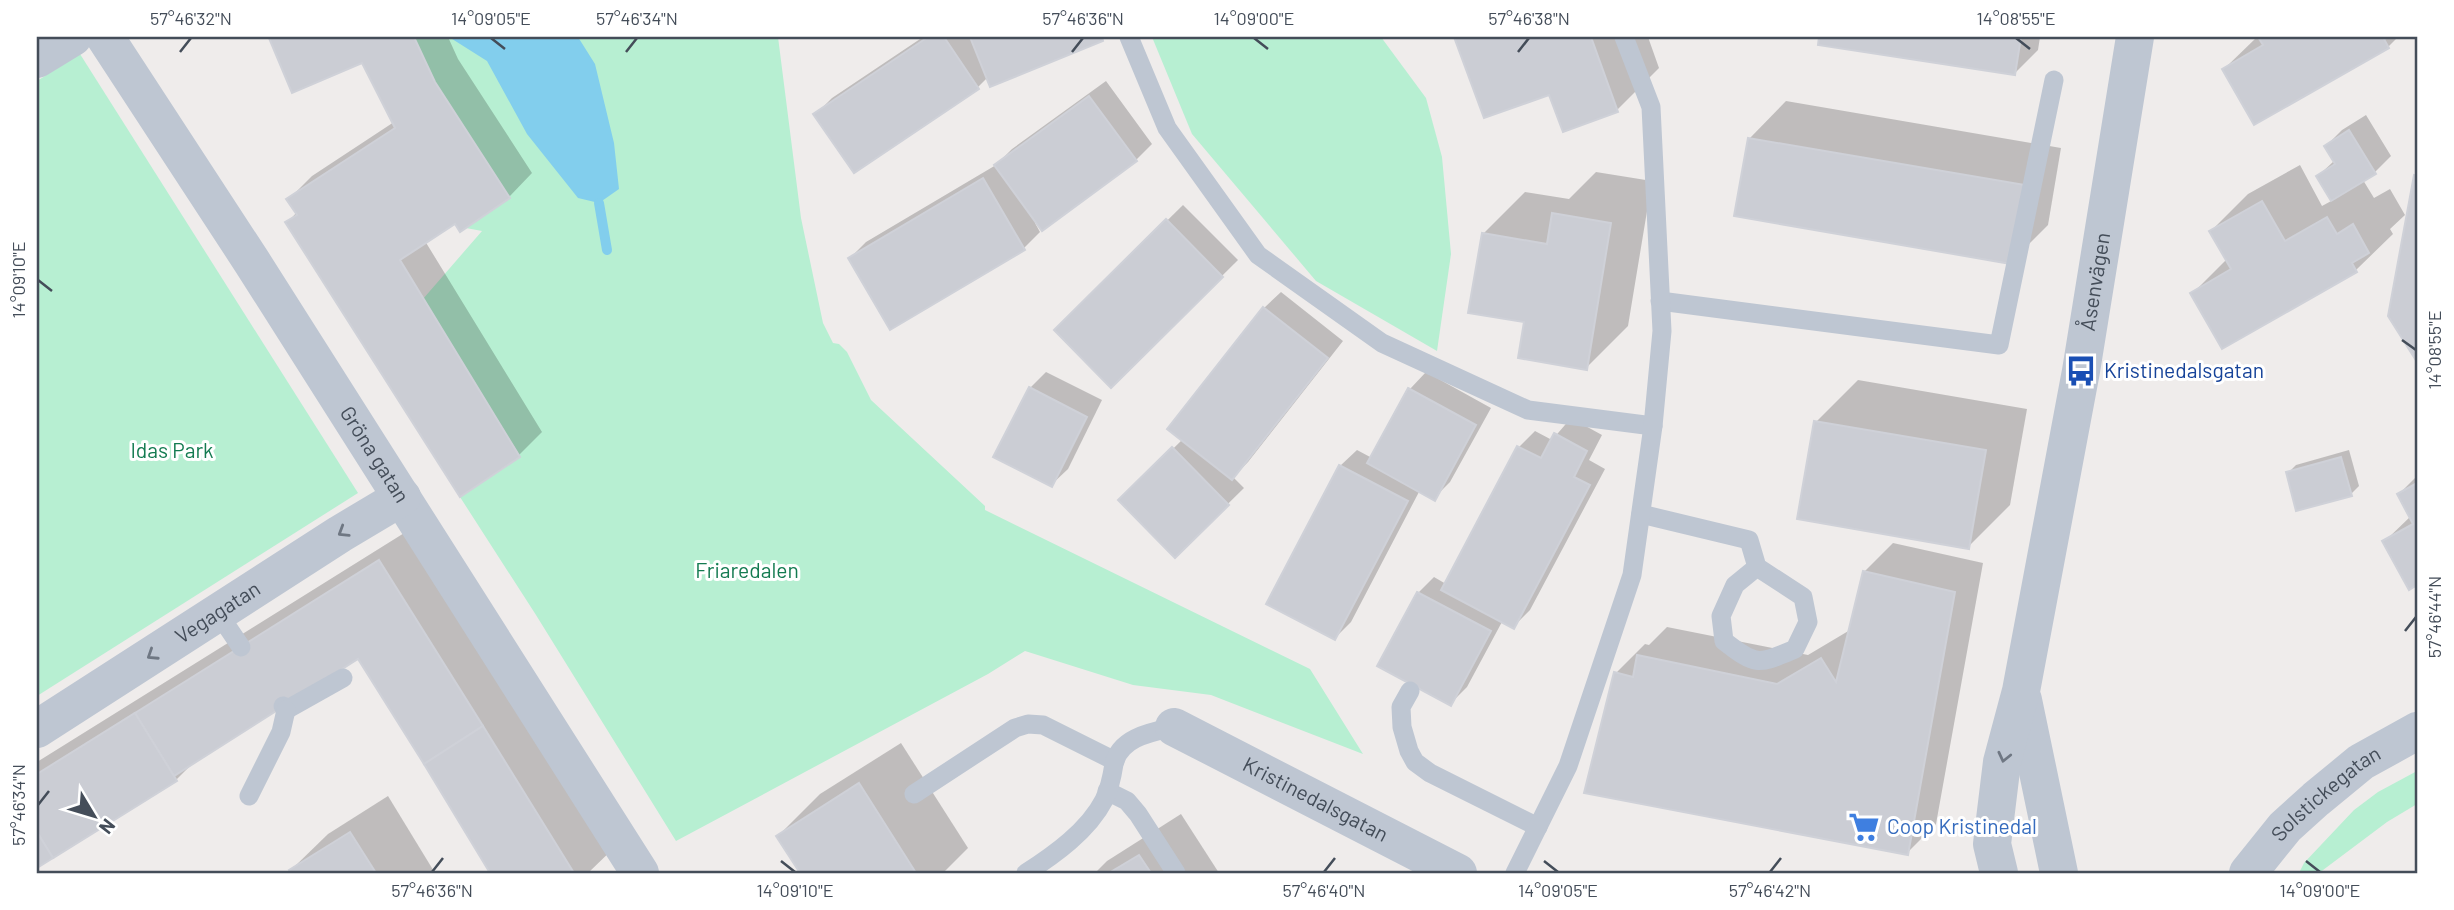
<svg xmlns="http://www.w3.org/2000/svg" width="2454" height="910" font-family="Barlow,sans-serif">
  <rect width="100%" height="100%" fill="#efeceb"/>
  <g fill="#b7efd2">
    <path d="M414,37H778L801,218L823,323L833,343L839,344L847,352L871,400L985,506V510L1310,669L1363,754L1211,695L1133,685L1025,651L988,674L676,841L536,615L460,497L520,456L423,299L482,231L466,228L510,198L435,82Z"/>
    <path d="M1152,37H1381L1426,98L1442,157L1451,254L1437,351L1316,281L1192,134Z"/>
    <path d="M80,54L358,493L37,696V81Z"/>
    <path d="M2417,771V804L2387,822L2319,873H2299L2304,863L2354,810L2378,792Z"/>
  </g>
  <path fill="#82ceed" d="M449,37H578L595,64L614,143L619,189L599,203L578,198L527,134L487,61Z"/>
  <g fill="#0003">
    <path d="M273,37H448L458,59L532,173L509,197L455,221L425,241L542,432L519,455L287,223L297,212L289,199L312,176L394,122L363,61L271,39Z"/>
    <path d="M923,37H1105L988,77L978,87L816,114L832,98Z"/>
    <path d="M1456,37H1648L1659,68L1617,110L1550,93L1485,116Z"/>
    <path d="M1821,37H2040L2038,50L2014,74L1820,44Z"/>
    <path d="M2257,37H2398L2388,47L2254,123L2224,69Z"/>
    <path d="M1106,81L1152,144L1136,160L1035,223L1040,232L1024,248L890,327L850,258L866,242L996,165L1012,149Z"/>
    <path d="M1786,101L2061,148L2048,225L2011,262L1750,138Z"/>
    <path d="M2366,115L2391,156L2375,172L2363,180L2374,198L2390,189L2405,215L2390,229L2393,234L2356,270L2222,347L2192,294L2227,259L2211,231L2248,194L2300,165L2322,206L2333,200L2318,176L2335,160L2326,146L2342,130Z"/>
    <path d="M1596,172L1652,181L1628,326L1586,368L1526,320L1483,234L1525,192L1569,199Z"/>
    <path d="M2417,175V358L2390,315Z"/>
    <path d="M1183,205L1238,260L1111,386L1056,330Z"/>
    <path d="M1281,292L1343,341L1248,462L1233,477L1244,488L1175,556L1121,500L1183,439L1170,429L1264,308Z"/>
    <path d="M1046,372L1102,400L1068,469L1051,485L1030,388Z"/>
    <path d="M1426,372L1491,408L1450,482L1434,498L1420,490L1351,622L1335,638L1340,466L1357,450L1372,458L1410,389Z"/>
    <path d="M1858,380L2027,409L2010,505L1968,547L1816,422Z"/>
    <path d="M1571,418L1602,435L1589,460L1605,469L1530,610L1514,626L1503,620L1467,687L1451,703L1418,593L1434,577L1446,584L1519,447L1535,431L1552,440Z"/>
    <path d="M2349,450L2359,486L2351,494L2288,473L2296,465Z"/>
    <path d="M2417,476V583L2409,587L2385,541L2411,516L2399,494Z"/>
    <path d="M417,525L616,846L588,873H492L358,657L196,760L176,780L37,865V762Z"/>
    <path d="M1893,543L1983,563L1936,824L1907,853L1616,673L1645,644L1649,645L1667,627L1808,655L1850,630L1864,572Z"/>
    <path d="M901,743L968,848L943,873H802L778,836L820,794Z"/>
    <path d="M388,796L435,873H293L291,870L328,834Z"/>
    <path d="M1181,814L1219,873H1095L1107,861Z"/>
  </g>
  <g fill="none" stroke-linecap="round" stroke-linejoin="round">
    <path stroke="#82ceed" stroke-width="10" d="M599,203L607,250"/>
  </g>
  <g fill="#cbcdd4" stroke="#cfd1d8" stroke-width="2">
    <path d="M272,37H414L435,82L510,198L460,232L455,224L400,260L520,457L460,497L285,222L297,215L286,199L395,128L362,63L292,93L269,38Z"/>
    <path d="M928,37H944L979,89L854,173L813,114Z"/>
    <path d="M970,37H1102L1103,41L990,87Z"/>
    <path d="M1454,37H1591L1618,112L1563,132L1549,95L1484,118Z"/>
    <path d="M1819,37H2021L2015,75L1818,45Z"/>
    <path d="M2258,37H2389L2384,39L2389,48L2254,125L2222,69L2263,45Z"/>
    <path d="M1089,96L1137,161L1042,231L994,165Z"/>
    <path d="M2349,130L2376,174L2331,201L2316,176L2335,164L2324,146Z"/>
    <path d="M1748,138L2025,185L2011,264L1734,216Z"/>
    <path d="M2414,175L2417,176V362L2388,316Z"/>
    <path d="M983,178L1025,250L890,330L848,258Z"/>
    <path d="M2262,201L2285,241L2327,217L2337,234L2353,224L2369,253L2352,263L2357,272L2222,349L2190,293L2231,269L2209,231Z"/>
    <path d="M1552,213L1611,223L1587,370L1518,358L1524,322L1468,313L1482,233L1547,244Z"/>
    <path d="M1166,219L1223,277L1111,388L1054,330Z"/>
    <path d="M1263,307L1328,358L1232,480L1167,429Z"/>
    <path d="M1029,387L1087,417L1052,487L993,457Z"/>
    <path d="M1408,388L1476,425L1435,501L1367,463Z"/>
    <path d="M1814,421L1986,450L1969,549L1797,519Z"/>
    <path d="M1554,433L1587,451L1574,477L1590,485L1514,629L1441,590L1517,446L1541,458Z"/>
    <path d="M1172,447L1229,505L1175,558L1118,500Z"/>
    <path d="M2341,457L2352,496L2296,511L2286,472Z"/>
    <path d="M1339,465L1408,501L1335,640L1266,604Z"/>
    <path d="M2417,483V585L2409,590L2382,541L2413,524L2397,494Z"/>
    <path d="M379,560L483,726L424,764L358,659L174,776L135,713Z"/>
    <path d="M1863,571L1955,592L1908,855L1584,793L1614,672L1633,677L1637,655L1777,684L1821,658L1836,682Z"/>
    <path d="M1417,592L1491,631L1451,706L1377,666Z"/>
    <path d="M135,713L177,781L53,858L37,832V774Z"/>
    <path d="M483,726L574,873H490L424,764Z"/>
    <path d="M859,783L916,873H800L776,836Z"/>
    <path d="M37,832L53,858L37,868Z"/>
    <path d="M350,832L376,873H291L289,870Z"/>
    <path d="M1139,855L1151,873H1109Z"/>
  </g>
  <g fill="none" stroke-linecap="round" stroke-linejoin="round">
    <g stroke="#bec6d2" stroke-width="19">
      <path d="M1129,37L1167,128L1258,255L1382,343L1528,410L1653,426"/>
      <path d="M1660,301L1999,345L2054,80"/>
      <path d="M1641,514L1749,540L1757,567L1803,597L1808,622L1795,649C1759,664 1757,667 1724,641L1721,616L1735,585L1757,567"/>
      <path d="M218,613L241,647"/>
      <path d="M1410,691L1401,707L1402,727L1409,751L1415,762L1430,773L1538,827"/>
      <path d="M283,706L286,710L343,678"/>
      <path d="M1107,791L1127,801L1138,814L1176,873"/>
      <path d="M914,794L1015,728L1028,724L1043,725L1115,761"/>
      <path d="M249,796L281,732L286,710"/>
      <path d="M1026,873C1054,855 1088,831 1104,800C1110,788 1112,777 1114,764C1120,737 1152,732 1174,727"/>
      <path d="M1515,873L1568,766L1632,575L1653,426L1662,331L1651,107L1624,37"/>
    </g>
    <g stroke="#bec6d2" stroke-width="38">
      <path id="s1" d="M105,37L252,262L640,873"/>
      <path d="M37,59L73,37"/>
      <path id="s2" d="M1174,727L1458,873"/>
      <path id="s3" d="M37,729L340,534L402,497"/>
      <path id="s4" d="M2248,873L2285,827L2316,799L2361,762L2417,731"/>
    </g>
    <g stroke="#bec6d2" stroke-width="38">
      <path d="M2023,700L2059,873"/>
      <path id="s5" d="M1999,873L1992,844L2002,762L2021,691L2081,371L2135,37"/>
    </g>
  </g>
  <defs><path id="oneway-chevron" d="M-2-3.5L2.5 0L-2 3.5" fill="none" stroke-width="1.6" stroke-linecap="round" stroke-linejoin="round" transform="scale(1.75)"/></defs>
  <g stroke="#6f7783">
    <use href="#oneway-chevron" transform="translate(343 532) rotate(148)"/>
    <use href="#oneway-chevron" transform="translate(152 655) rotate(147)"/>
    <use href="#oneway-chevron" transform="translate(2004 757) rotate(103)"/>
  </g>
  <path fill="none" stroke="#444d59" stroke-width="2.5" d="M491,38L505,49M1254,38L1268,49M2016,38L2030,49M180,52L191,38M626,52L637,38M1072,52L1083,38M1518,52L1529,38M38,280L52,291M2402,340L2416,350M2405,631L2416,617M38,805L49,791M781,861L795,872M1544,861L1558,872M2306,861L2320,872M432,872L443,858M1324,872L1335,858M1770,872L1781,858"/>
  <defs>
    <g id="bus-bare" transform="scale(2.415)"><path d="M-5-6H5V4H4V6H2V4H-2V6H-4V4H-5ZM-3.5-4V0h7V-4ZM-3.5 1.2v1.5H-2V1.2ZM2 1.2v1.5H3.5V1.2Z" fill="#1a4fb4" stroke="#fff" stroke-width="2.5" paint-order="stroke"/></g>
    <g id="supermarket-bare" transform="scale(2.415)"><path d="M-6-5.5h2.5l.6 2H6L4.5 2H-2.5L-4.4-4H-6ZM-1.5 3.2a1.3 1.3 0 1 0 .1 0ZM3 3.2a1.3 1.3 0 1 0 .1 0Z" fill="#3f7fe0" stroke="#fff" stroke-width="2.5" paint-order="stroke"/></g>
  </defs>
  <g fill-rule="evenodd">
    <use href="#bus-bare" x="2081" y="371"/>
    <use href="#supermarket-bare" x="1864" y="827"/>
  </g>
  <g text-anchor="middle" stroke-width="6" stroke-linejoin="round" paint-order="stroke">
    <g font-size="21" fill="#444d59" stroke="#fff">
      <text dy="7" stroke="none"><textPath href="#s5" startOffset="602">Åsenvägen</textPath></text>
      <text dy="7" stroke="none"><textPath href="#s1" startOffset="497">Gröna gatan</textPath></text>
      <text dy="7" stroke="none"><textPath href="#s3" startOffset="215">Vegagatan</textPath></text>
      <text dy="7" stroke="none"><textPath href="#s4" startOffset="112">Solstickegatan</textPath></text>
      <text dy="7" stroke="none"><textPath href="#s2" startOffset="159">Kristinedalsgatan</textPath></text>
    </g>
    <g font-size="21" fill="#164399" stroke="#fff" text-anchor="start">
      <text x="2104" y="378">Kristinedalsgatan</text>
    </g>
    <g font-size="21" fill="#147b51" stroke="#fff">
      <text x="172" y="458">Idas Park</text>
      <text x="747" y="578">Friaredalen</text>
    </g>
    <g font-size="21" fill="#366cbe" stroke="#fff" text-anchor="start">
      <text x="1887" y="834">Coop Kristinedal</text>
    </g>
  </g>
  <rect width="2454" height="910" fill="none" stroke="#ffffff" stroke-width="77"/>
  <g transform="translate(94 816) rotate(128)" stroke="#ffffff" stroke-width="5" paint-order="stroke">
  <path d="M0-5L12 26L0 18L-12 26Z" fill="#444d59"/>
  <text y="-10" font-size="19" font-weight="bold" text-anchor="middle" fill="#444d59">N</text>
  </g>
  <rect x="38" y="38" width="2378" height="834" fill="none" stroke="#444d59" stroke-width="2.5"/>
  <g font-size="18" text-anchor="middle" fill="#444d59">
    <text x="191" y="25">57°46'32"N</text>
    <text x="491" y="25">14°09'05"E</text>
    <text x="637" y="25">57°46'34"N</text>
    <text x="1083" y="25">57°46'36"N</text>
    <text x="1254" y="25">14°09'00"E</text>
    <text x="1529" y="25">57°46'38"N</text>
    <text x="2016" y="25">14°08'55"E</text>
    <text transform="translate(19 280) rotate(-90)" y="6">14°09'10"E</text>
    <text transform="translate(2435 350) rotate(-90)" y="6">14°08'55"E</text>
    <text transform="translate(2435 617) rotate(-90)" y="6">57°46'44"N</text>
    <text transform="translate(19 805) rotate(-90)" y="6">57°46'34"N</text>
    <text x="432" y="897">57°46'36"N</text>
    <text x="795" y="897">14°09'10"E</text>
    <text x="1324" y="897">57°46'40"N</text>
    <text x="1558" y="897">14°09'05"E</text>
    <text x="1770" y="897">57°46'42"N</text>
    <text x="2320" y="897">14°09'00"E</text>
  </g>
</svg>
